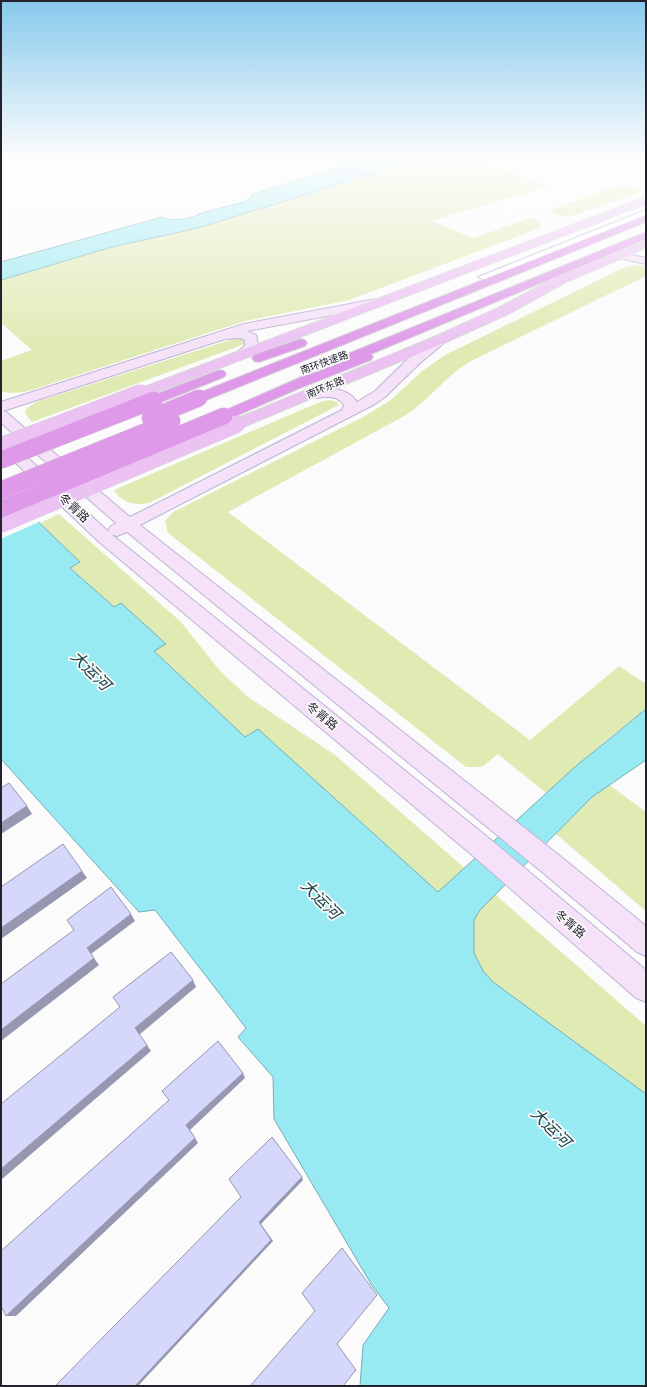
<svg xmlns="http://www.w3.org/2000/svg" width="647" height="1387" font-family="'Sofia Sans Condensed','Noto Sans SC',sans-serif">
  <rect width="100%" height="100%" fill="#fbfbfb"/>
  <g fill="#e0eab3">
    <path d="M427,157H467L549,186L432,221L473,238L531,218L540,223L541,226L540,228L349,300L245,321L25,392L9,393L1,391V361L32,350L1,323V280L112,247L198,228Z"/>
    <path d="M622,184L642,191L575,215L563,216L548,211Z"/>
    <path d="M635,265L646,266V276L469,362C446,376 429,400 406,415L228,512L530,740L619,666L646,684V709L606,740L546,793L498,754L482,767H466L168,533L165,521L173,512L365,416L391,400L421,372L445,355L623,268Z"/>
    <path d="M240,338L247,342L245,344L32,422L25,413L26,409L36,402L233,339Z"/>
    <path d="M329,400L337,402L339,405L151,502C138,507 121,503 114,490L320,402Z"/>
    <path d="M59,514L181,622L220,671L248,697L335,755L646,1026V1094L493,982L483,971L474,953V920L438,892L258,729L245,737L154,651L165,643L114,607L70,567L80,562L40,523Z"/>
    <path d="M608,784L646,812V911L555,833L592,797Z"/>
  </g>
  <g fill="#97e9f2" stroke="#75adb7">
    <path d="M333,157H353L366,160L381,157H427L198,228L112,247L1,280V262L162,217C174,223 187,218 199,215L198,214L244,202L252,196L251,195L339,167L340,162Z"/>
    <path d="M1,486L80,562L70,568L114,607L121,603L166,644L154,651L245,737L258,729L438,892L576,766L646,709V760L592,797L480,910L474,920V953L483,971L493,982L646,1094V1386H360L363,1345L389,1308L371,1284L274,1119L273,1077L238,1037L246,1028L155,910L139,912L1,759Z"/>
  </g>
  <path fill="#fbfbfb" d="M25,506L41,521L1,539V517Z"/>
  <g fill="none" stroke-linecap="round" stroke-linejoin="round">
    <g stroke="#bcb3d4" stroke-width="2">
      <path id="street" d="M643,211H646V216L485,279H482L478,277Z"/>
    </g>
    <g stroke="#bcb3d4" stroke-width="2">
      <g id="secondary">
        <path d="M618,252L646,258V264L614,257L612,255Z"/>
        <path d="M376,299L380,300L382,303L380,306L247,331L256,335L258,344C254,353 246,360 235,358L233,355L245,346V340L240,338L225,339L3,411L6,412L130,517L342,410L344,405C334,390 315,401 302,398L300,395L302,392C320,388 345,384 357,402L375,391L410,357L434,337H444L445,340L444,343L420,363L385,397L375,404L140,525L560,856L646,926V956L637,952L542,872L127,532L117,536L111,534L490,839L646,970V1002L636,998L472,855L98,541L1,449V436L6,438L110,533L108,530L111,526L116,523L1,423V402L244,324Z"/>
      </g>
    </g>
    <g stroke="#d8d7d9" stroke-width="2">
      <g id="primary">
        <path d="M646,197V204L149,395L144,396L139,395L137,392L139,389Z"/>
        <path d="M646,241V248L568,281L508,314L444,343L243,427L237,429L231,427L229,424L231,421L434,337L498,308L560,275Z"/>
      </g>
    </g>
    <g stroke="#d8d7d9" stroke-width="2">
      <g id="highway">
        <path d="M646,215V222L204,401L199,402L194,401L192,398L194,395Z"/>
        <path d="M646,232V239L371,354L373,357L371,360L300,388L229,419L224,421L219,419L216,416L219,413L308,374L314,373L345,361L343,358L345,355Z"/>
        <path d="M300,339L305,340L307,343L305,346L259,362L254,361L252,358L254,355Z"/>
        <path d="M219,370L224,371L226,374L224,377L154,405L149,403L146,400L149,397Z"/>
      </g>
    </g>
    <use href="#street" fill="#fff" fill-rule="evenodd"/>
    <use href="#secondary" fill="#f5e1f8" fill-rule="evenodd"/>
    <use href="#primary" fill="#ebc2f2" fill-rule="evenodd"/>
    <use href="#highway" fill="#de9ae9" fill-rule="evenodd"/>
    <g stroke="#d8d7d9" stroke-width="14" stroke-linecap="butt">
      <path id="primary-bridge-far1" d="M138,394L144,392"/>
    </g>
    <g stroke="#d8d7d9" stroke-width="18" stroke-linecap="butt">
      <g id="primary-bridge">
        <path d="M1,446L141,393"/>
        <path d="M1,524L237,424"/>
      </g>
    </g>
    <g stroke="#d8d7d9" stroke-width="18" stroke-linecap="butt">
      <g id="highway-bridge">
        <path d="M150,418L199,398"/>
        <path d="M1,460L154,400"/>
        <path d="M1,490L172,421"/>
        <path d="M1,509L224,416"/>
      </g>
    </g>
    <use href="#primary-bridge-far1" stroke="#ebc2f2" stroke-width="13"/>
    <use href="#primary-bridge" stroke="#ebc2f2" stroke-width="17"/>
    <use href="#highway-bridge" stroke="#de9ae9" stroke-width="17"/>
  </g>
  <g fill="#9697b0">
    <path d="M27,806L32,814L1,834V823Z"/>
    <path d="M82,871L87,878L1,939V928Z"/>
    <path d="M131,914L135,921L91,954L87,948Z"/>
    <path d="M94,958L99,965L1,1041V1030Z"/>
    <path d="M193,980L196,987L139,1035L135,1028Z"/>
    <path d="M147,1045L151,1051L1,1180V1169Z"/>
    <path d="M243,1073L245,1078L190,1130L198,1143L16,1316H6L186,1125Z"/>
    <path d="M302,1177L303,1180L261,1224L273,1241L138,1386H135L259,1222Z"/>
  </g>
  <g fill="#d6d8fb" stroke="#9697b0">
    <path d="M9,783L27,806L1,823V788Z"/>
    <path d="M63,844L82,871L1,928V887Z"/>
    <path d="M111,887L131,914L87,948L94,958L1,1030V984L74,930L67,920Z"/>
    <path d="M171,952L193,980L135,1028L147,1045L1,1169V1104L120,1007L113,997Z"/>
    <path d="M218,1041L243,1073L186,1125L195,1138L6,1316L1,1306V1251L169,1100L162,1091Z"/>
    <path d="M272,1137L302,1177L259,1222L271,1240L135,1386H55L241,1197L229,1179Z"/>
    <path d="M342,1248L377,1295L337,1344L356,1370L343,1386H250L315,1311L302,1293Z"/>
  </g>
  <linearGradient id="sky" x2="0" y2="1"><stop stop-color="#87c9ec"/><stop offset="0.45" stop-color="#fdfdfd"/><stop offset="1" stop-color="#fdfdfd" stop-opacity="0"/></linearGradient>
  <rect width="647" height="351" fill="url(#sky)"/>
  <g text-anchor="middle" stroke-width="3.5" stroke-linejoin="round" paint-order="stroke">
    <g font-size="10" fill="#25222e" stroke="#fbfbfb">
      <text transform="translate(324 362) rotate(-20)" y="4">南环快速路</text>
      <text transform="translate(325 387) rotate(-23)" y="4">南环东路</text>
    </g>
    <g font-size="12" fill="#25222e" stroke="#fbfbfb">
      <text transform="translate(74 508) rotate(43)" y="4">冬青路</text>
      <text transform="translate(322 716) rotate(39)" y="4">冬青路</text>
      <text transform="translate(570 924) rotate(40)" y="4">冬青路</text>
    </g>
    <g font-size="16" font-style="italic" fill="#194044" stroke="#fbfbfb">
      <text transform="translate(91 670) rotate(45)" y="6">大运河</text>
      <text transform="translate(321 899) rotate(45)" y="6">大运河</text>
      <text transform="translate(551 1127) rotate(45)" y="6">大运河</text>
    </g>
  </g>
  <rect width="647" height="1387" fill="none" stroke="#25222e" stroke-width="4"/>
</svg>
